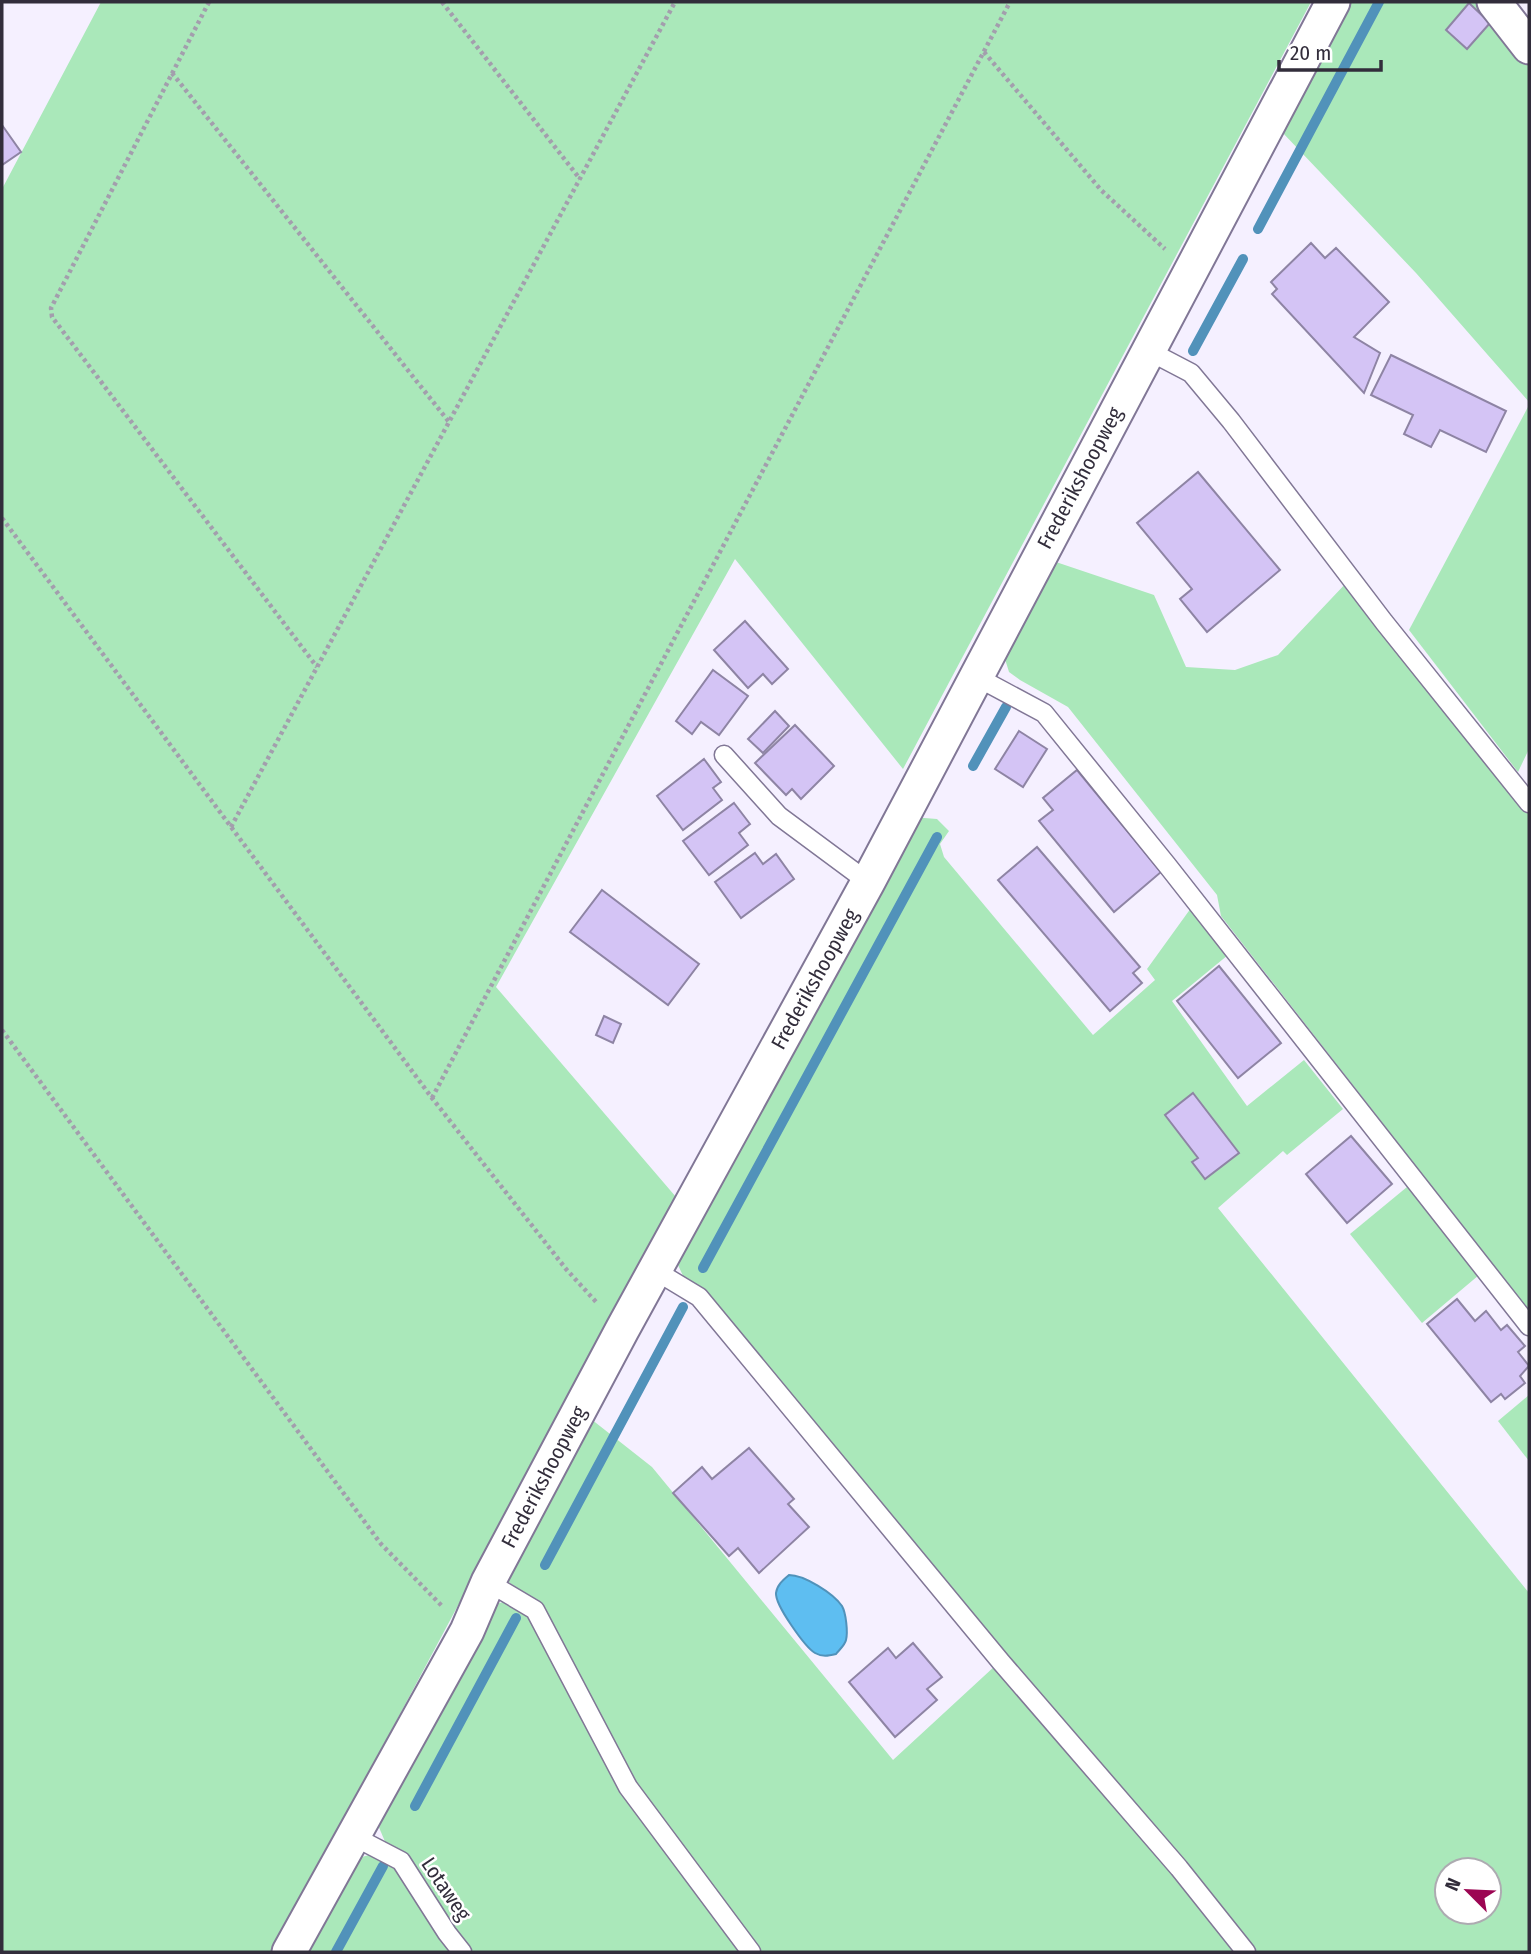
<svg xmlns="http://www.w3.org/2000/svg" width="1531" height="1954" font-family="'Fira Sans Condensed',sans-serif">
  <rect width="100%" height="100%" fill="#f5f0ff"/>
  <g fill="#aae8ba" fill-rule="evenodd">
    <path d="M101,2H1311L903,769L735,559L496,987L676,1197L273,1952H2V189Z"/>
    <path d="M1351,2H1495L1529,44V402L1416,273L1282,132Z"/>
    <path d="M1529,405V749L1518,772L1409,630Z"/>
    <path d="M1050,560L1154,595L1186,667L1235,670L1278,655L1348,581L1529,814V1311L1221,916L1217,895L1068,707L1020,680L1009,672L1005,659L1006,648Z"/>
    <path d="M912,817L937,819L949,831L940,844L944,857L1093,1035L1155,980L1147,969L1191,908L1228,955L1172,1001L1247,1106L1304,1060L1343,1109L1287,1155L1283,1151L1218,1208L1529,1593V1952H1252L1171,1851L703,1289L685,1280L677,1263ZM1447,1870H1489V1912H1447Z"/>
    <path d="M1407,1187L1479,1275L1422,1323L1350,1234Z"/>
    <path d="M1529,1395V1461L1498,1421Z"/>
    <path d="M591,1419L652,1467L893,1760L996,1665L1239,1952H759L635,1786L546,1610L506,1580Z"/>
    <path d="M503,1602L528,1614L740,1952H469L386,1844L378,1825L493,1605Z"/>
    <path d="M372,1854L397,1869L453,1952H307L354,1864L362,1857Z"/>
  </g>
  <path fill="#5ebef1" stroke="#5192ba" stroke-width="2" d="M789,1575C804,1575 833,1593 842,1606C846,1613 848,1632 846,1640C845,1645 839,1650 836,1654C828,1656 822,1657 815,1653C805,1647 775,1605 776,1593C777,1585 783,1580 789,1575Z"/>
  <g fill="none" stroke-linecap="round" stroke-linejoin="round">
    <g stroke="#5192ba" stroke-width="10">
      <path d="M1258,229L1379,2"/>
      <path d="M1193,351L1243,259"/>
      <path d="M973,766L1006,707"/>
      <path d="M703,1268L937,837"/>
      <path d="M545,1565L683,1307"/>
      <path d="M415,1806L516,1618"/>
      <path d="M336,1952L383,1866"/>
    </g>
  </g>
  <g fill="#d4c4f5" stroke="#8e84a4" stroke-width="2">
    <path d="M1469,3L1490,23L1467,49L1446,30Z"/>
    <path d="M2,125L21,152L2,165Z"/>
    <path d="M1311,243L1325,258L1336,248L1389,302L1354,337L1380,353L1364,393L1272,294L1277,289L1271,282Z"/>
    <path d="M1391,355L1506,411L1486,452L1440,430L1431,447L1404,434L1413,415L1371,395Z"/>
    <path d="M1198,472L1280,570L1207,632L1180,599L1192,589L1137,523Z"/>
    <path d="M745,621L788,669L772,684L763,674L748,688L714,650Z"/>
    <path d="M713,670L748,696L719,735L701,722L692,734L676,721Z"/>
    <path d="M775,711L789,726L763,753L748,739Z"/>
    <path d="M795,725L834,766L801,799L792,789L786,795L755,763Z"/>
    <path d="M1019,731L1047,749L1023,787L995,769Z"/>
    <path d="M704,759L721,782L713,788L722,800L683,830L657,796Z"/>
    <path d="M1077,770L1161,872L1114,912L1039,821L1053,810L1043,798Z"/>
    <path d="M734,803L750,824L739,833L748,845L709,875L683,841Z"/>
    <path d="M1037,847L1140,967L1133,973L1142,983L1110,1011L998,880Z"/>
    <path d="M755,853L763,864L776,854L794,879L741,918L715,882Z"/>
    <path d="M602,890L699,964L668,1005L570,932Z"/>
    <path d="M1219,966L1281,1043L1238,1078L1177,1001Z"/>
    <path d="M604,1016L621,1024L613,1043L596,1035Z"/>
    <path d="M1193,1093L1239,1153L1205,1179L1192,1162L1198,1158L1165,1115Z"/>
    <path d="M1351,1136L1392,1184L1347,1223L1306,1174Z"/>
    <path d="M1457,1299L1475,1321L1486,1311L1501,1330L1507,1325L1525,1346L1518,1352L1529,1366L1520,1376L1525,1383L1505,1399L1501,1394L1491,1402L1427,1324Z"/>
    <path d="M749,1448L794,1499L788,1504L809,1527L759,1573L738,1548L729,1556L673,1493L702,1467L712,1479Z"/>
    <path d="M913,1643L942,1677L927,1689L937,1700L895,1737L849,1682L888,1648L896,1658Z"/>
  </g>
  <g fill="none" stroke-linecap="round" stroke-linejoin="round">
    <g stroke="#817796" stroke-width="21">
      <g id="service">
        <path d="M1147,350L1191,373L1231,421L1384,622L1529,803"/>
        <path d="M975,676L1044,713L1167,865L1529,1326"/>
        <path d="M724,755L779,816L868,882"/>
        <path d="M656,1271L699,1297L1001,1662L1179,1868L1246,1952"/>
        <path d="M488,1582L535,1610L628,1787L751,1952"/>
        <path d="M353,1836L401,1861L447,1933L462,1952"/>
      </g>
    </g>
    <g stroke="#817796" stroke-width="37">
      <g id="minor">
        <path d="M1494,2L1529,47"/>
        <path d="M289,1952L467,1631L488,1582L622,1330L868,882L1333,2"/>
      </g>
    </g>
    <g stroke="#a39ead" stroke-width="4.5" stroke-dasharray="3.5 3.5" stroke-linecap="butt">
      <path d="M209,2L51,308L52,317L317,667"/>
      <path d="M442,2L580,179"/>
      <path d="M984,52L1101,190L1165,249"/>
      <path d="M172,73L449,422"/>
      <path d="M2,518L432,1098L566,1269L598,1304"/>
      <path d="M231,827L675,2"/>
      <path d="M2,1030L381,1544L442,1606"/>
      <path d="M432,1098L1010,2"/>
    </g>
    <use href="#service" stroke="#fff" stroke-width="18"/>
    <use href="#minor" stroke="#fff" stroke-width="33"/>
  </g>
  <g text-anchor="middle" stroke-width="5" stroke-linejoin="round" paint-order="stroke">
    <g font-size="21" fill="#322d3b" stroke="#fff">
      <text transform="translate(1080 478) rotate(-62)" y="7">Frederikshoopweg</text>
      <text transform="translate(815 979) rotate(-61)" y="7">Frederikshoopweg</text>
      <text transform="translate(544 1477) rotate(-62)" y="7">Frederikshoopweg</text>
      <text transform="translate(446 1889) rotate(56)" y="7">Lotaweg</text>
    </g>
  </g>
  <rect width="1531" height="1954" fill="none" stroke="#322d3b" stroke-width="7"/>
  <g transform="translate(1468 1891) rotate(294)"><circle r="33" fill="#ffffff" stroke="#adabb1" stroke-width="2"/>
  <path d="M0-5L12 26L0 18L-12 26Z" fill="#9c0653"/>
  <text y="-10" font-size="19" font-weight="bold" text-anchor="middle" fill="#322d3b">N</text>
  </g>
  <path d="M1279 60v10h102v-10" fill="none" stroke="#322d3b" stroke-width="3.5"/>
  <text x="1290" y="60" font-size="21" fill="#322d3b" stroke="#ffffff" stroke-width="5" paint-order="stroke">20 m</text>
</svg>
